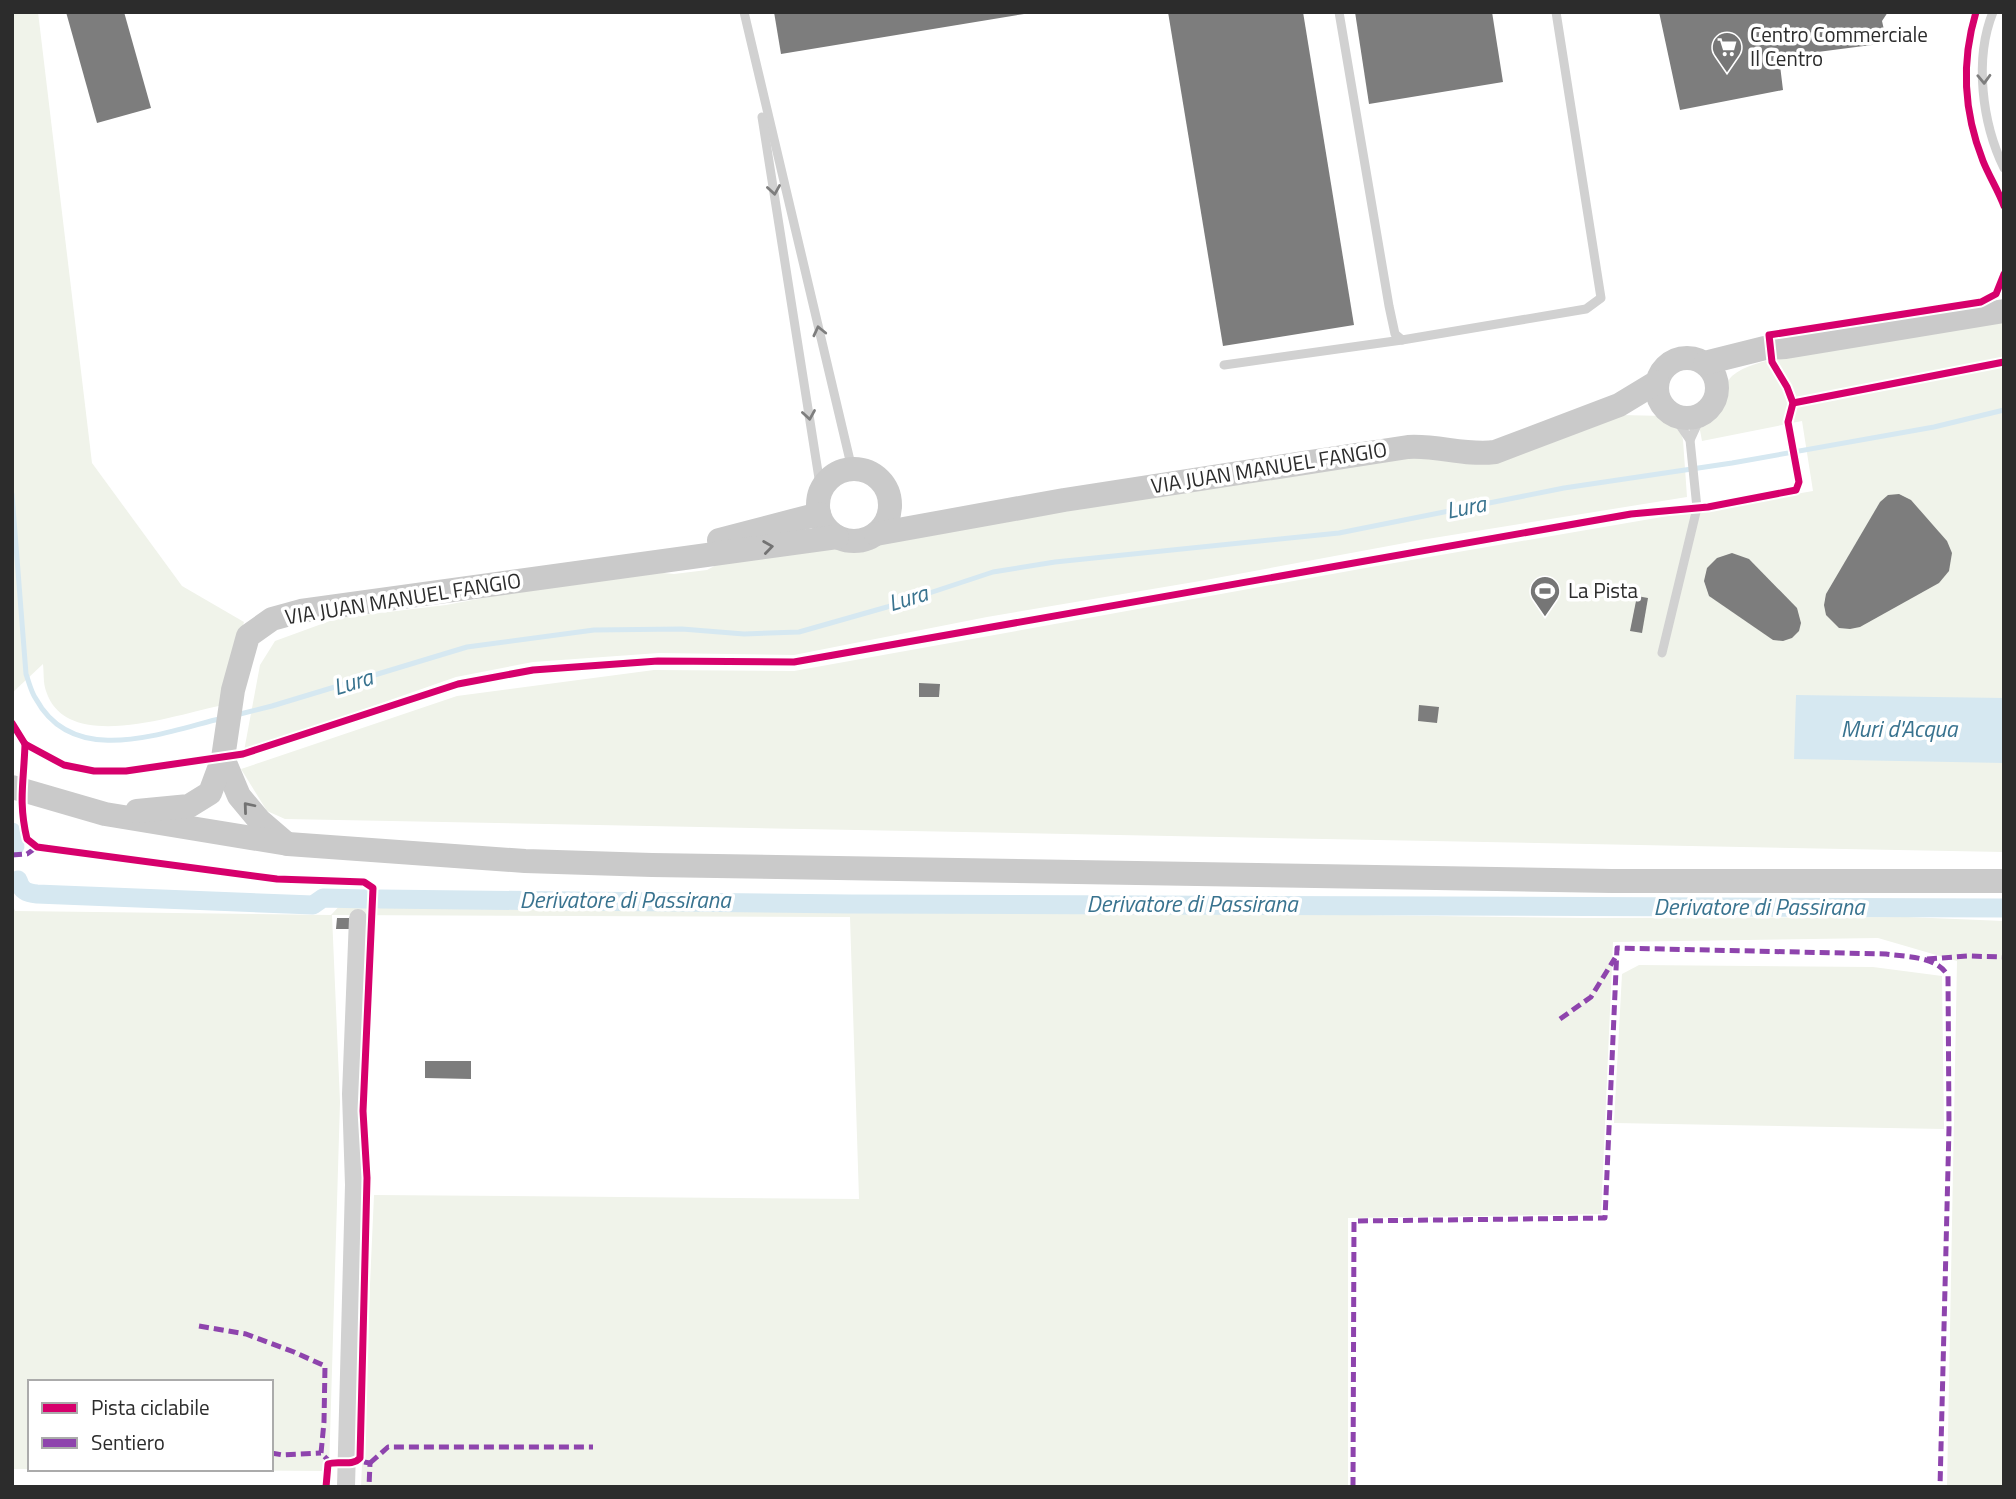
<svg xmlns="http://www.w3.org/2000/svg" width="2016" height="1499" font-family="'Titillium Web',sans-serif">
  <rect width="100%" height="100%" fill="#fff"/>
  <g fill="#f0f3ea" fill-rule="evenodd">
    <path d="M12,12H38L92,463L182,586L244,622L219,706C174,715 66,754 46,691C43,683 44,672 43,664L12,693Z"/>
    <path d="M2004,320V852L285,819L267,811L241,769L457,696L654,670L794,671L1371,567L1813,491L1802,421L1702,441L1699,425C1708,418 1718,412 1723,402C1727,394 1725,382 1732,376C1746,364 1767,361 1784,356Z"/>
    <path d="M1620,415L1666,416L1680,428L1683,440L1687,497L1421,540L1200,581L987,617L794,655L659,653L533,662L456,677L244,751L260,665L275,641L338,618L446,605L631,570L674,574L707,570L720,563L1408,454L1435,453Z"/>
    <path d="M344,901L1586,918L1907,917L2004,921V1487H1947L1957,961L1878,938L1613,942L1601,1214L1348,1218V1487H361L374,1195L859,1199L850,917L332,915L340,1102L329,1471L12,1469V903L15,911L331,915ZM30,1382H271V1469H30Z"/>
    <path d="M1639,965L1873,967L1942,976L1944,1129L1614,1123L1622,974Z"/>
  </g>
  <path fill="#d6e8f1" d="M1796,695L2004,698V763L1794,759Z"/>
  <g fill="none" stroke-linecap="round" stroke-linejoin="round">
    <g stroke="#d6e8f1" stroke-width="5">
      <path d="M12,494L26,674C29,682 31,692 36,699C74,769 164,732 223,718"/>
      <path d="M236,715L272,706L467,647L594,630L682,629L744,634L799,632L887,607L993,572L1055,562L1339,533L1564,488L1732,463L1934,427L2004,410"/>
    </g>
    <g stroke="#d6e8f1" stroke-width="19">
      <path d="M12,832L15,846"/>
      <path d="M18,880C21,891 27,893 37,894L313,905L323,898L367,899"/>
      <path d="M380,899L850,904L2004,908"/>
    </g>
  </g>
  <g fill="#7d7d7d">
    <path d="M66,12H124L151,108L97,123Z"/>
    <path d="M774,12H1024V14L781,54Z"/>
    <path d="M1168,12H1303L1354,325L1223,346Z"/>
    <path d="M1355,12H1492L1503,82L1369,104Z"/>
    <path d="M1659,12H1888L1882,21L1887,43L1779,57L1783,90L1680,110Z"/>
    <path d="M1899,494L1911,500L1947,541L1952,553L1949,571L1939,583L1860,627L1850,629L1839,628L1826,615L1824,605L1826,594L1880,502L1888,495Z"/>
    <path d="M1732,553L1749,559L1797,608L1801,623L1799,631L1792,638L1783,641L1773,640L1709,596L1704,581L1707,568L1717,558Z"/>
    <path d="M1637,596L1648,598L1642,633L1630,631Z"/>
    <path d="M919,683L940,684L939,697H919Z"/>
    <path d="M1419,705L1439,707L1437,723L1418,721Z"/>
    <path d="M337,918H350V929H336Z"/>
    <path d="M425,1061H471V1079L425,1078Z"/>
  </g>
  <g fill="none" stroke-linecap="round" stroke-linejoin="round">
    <path stroke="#d1d1d1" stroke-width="3.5" stroke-dasharray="3.5 3.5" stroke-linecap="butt" d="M12,723L25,744"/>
    <g stroke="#d1d1d1" stroke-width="9">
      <path d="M744,12L852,469"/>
      <path d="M1339,12L1389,306L1395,334L1402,340L1586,309L1601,298L1556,12"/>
      <path d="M1993,12C1974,59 1982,123 2004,168"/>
      <path d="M762,117L821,491"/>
      <path d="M1224,365L1402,340"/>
      <path d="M1690,440L1702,414"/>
      <path d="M1662,653L1697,508L1690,440L1673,415"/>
    </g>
    <path stroke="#d1d1d1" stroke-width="18" d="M346,1487L354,1185L351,1094L358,918"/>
    <g stroke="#cacaca" stroke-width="24">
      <circle cx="1687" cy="388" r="30"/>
      <path d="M1705,363L1765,348L1786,347L2004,311"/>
      <circle cx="854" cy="505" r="36"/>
      <path d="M876,534L1064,500L1408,447C1438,445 1465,456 1495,452L1619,405L1657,382"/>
      <path d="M719,540L819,514"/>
      <path d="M223,758L239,796L259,820L287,844"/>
      <path d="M12,787L105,814L288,844L525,861L652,865L1612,881H2004"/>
      <path d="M137,811L189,806L210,793L223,758L233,690L248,636L272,619L301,611L837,537"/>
    </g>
    <g stroke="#8e44ad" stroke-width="5" stroke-dasharray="10 5" stroke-linecap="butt">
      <path d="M12,855L27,854L37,847"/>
      <path d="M1927,959L1968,956L2004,957"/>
      <path d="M1560,1019L1591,997L1615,958"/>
      <path d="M199,1326L246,1334L294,1352L325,1366L324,1422L321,1453L331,1463"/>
      <path d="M271,1453L283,1455L321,1453"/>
      <path d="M364,1462L370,1463L369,1487"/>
      <path d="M370,1463L388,1447H593"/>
      <path d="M1353,1487L1354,1221L1605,1218L1617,948L1886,954C1907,957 1937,956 1948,976L1949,1128L1940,1487"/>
    </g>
    <g stroke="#fff" stroke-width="11">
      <g id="cycleway">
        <path d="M1976,12C1961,62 1964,113 1983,161C1989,176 1998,190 2004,206"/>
        <path d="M1793,403L2004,362"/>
        <path d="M12,723L25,744L64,765L94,771H126L243,754L458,684L533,670L658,661L794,662L1631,514L1708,507L1796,490L1799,482L1788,422L1793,403L1787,387L1772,362L1769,335L1981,302L1996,294L2004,274"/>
        <path d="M25,744C24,780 18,802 27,839L37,847L277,879L364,882L373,888L363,1111L367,1178L360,1458C352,1467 338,1460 328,1464L326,1487"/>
      </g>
    </g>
    <use href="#cycleway" stroke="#d6006c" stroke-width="7"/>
  </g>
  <defs><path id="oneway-chevron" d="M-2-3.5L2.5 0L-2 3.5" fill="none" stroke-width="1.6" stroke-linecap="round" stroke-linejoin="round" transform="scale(1.75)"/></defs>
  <g stroke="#7e7e7e">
    <use href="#oneway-chevron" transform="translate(1984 79) rotate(88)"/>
    <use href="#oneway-chevron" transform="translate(774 190) rotate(81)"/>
    <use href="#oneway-chevron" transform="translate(819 331) rotate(-103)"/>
    <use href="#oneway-chevron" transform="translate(809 415) rotate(81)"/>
  </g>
  <g stroke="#737373">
    <use href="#oneway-chevron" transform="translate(768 547) rotate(-8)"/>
    <use href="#oneway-chevron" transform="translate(248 807) rotate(-130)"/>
  </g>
  <defs>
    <g id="supermarket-pin" transform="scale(1.575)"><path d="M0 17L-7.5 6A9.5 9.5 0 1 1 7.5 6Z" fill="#767676" stroke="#fff"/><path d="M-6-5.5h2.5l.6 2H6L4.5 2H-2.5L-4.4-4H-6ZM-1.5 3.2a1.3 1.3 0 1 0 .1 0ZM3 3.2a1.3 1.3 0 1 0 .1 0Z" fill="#fff"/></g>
    <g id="stadium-pin" transform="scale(1.575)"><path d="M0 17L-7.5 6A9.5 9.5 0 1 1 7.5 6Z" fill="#767676" stroke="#fff"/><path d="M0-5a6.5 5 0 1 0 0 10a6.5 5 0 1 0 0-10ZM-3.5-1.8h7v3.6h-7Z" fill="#fff"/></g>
  </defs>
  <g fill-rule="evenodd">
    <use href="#supermarket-pin" x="1727" y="47"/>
    <use href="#stadium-pin" x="1545" y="591"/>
  </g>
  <g text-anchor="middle" stroke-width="7" stroke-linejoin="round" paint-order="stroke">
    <g font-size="21" fill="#2c2c2c" stroke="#fff" text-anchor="start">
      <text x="1750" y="42">Centro Commerciale<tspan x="1750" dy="24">Il Centro</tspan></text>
      <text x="1568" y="598">La Pista</text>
    </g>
    <g font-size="21" fill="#2c2c2c" stroke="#fff">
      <text transform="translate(1269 468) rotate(-9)" y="7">VIA JUAN MANUEL FANGIO</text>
      <text transform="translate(403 599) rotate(-9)" y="7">VIA JUAN MANUEL FANGIO</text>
    </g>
    <g font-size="23" font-style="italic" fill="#39738f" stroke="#fff">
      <text transform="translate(1466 507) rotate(-11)" y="8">Lura</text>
      <text transform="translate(908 598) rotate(-17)" y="8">Lura</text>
      <text transform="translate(353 682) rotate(-17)" y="8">Lura</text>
      <text x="1899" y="737">Muri d'Acqua</text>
      <text x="625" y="908">Derivatore di Passirana</text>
      <text x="1192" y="912">Derivatore di Passirana</text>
      <text x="1759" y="915">Derivatore di Passirana</text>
    </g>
  </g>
  <rect width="2016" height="1499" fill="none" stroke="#2c2c2c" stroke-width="28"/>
  <rect x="28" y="1380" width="245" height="91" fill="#ffffff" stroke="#ababab" stroke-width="2"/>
  <rect x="42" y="1403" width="35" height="10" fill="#d6006c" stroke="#ababab" stroke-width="2"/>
  <text x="91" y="1415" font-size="21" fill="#2c2c2c">Pista ciclabile</text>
  <rect x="42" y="1438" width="35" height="10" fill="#8e44ad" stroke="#ababab" stroke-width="2"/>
  <text x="91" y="1450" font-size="21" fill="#2c2c2c">Sentiero</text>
</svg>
